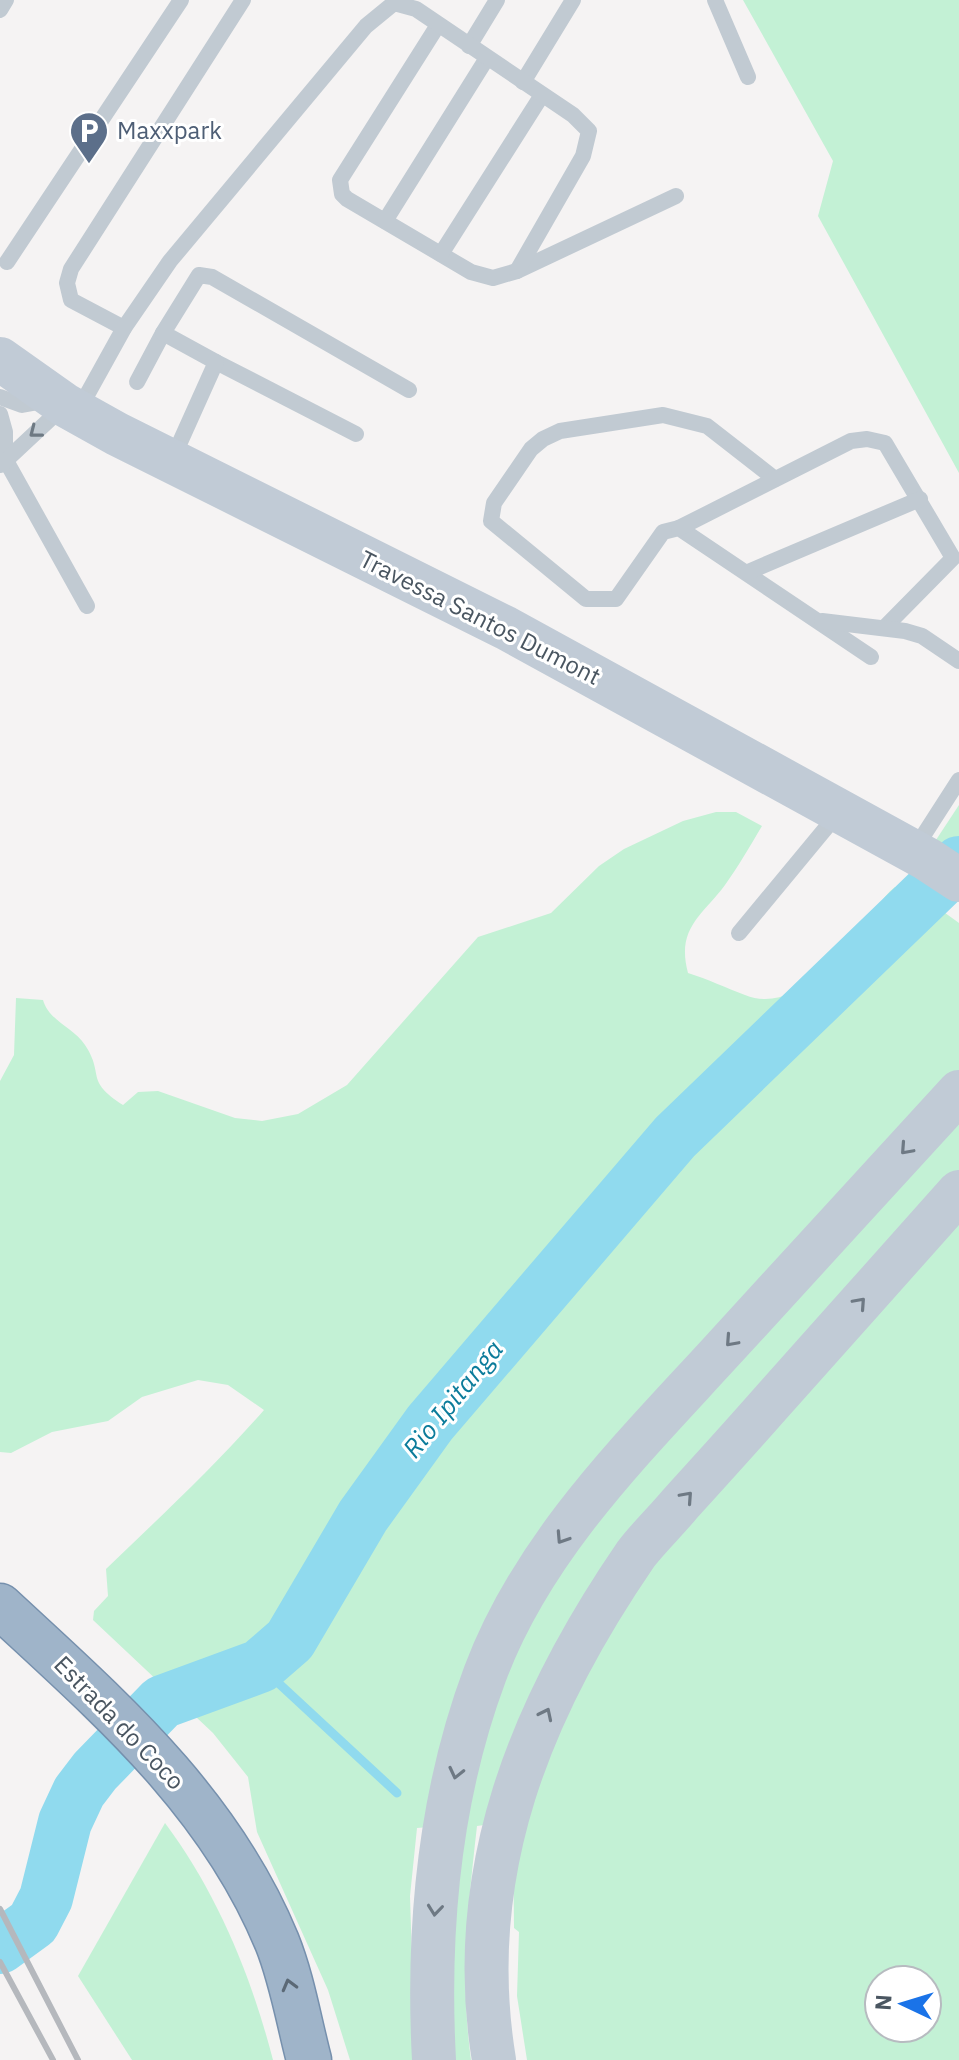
<svg xmlns="http://www.w3.org/2000/svg" width="959" height="2060" font-family="'IBM Plex Sans',sans-serif">
  <rect width="100%" height="100%" fill="#f5f3f3"/>
  <g fill="#c3f1d5" fill-rule="evenodd">
    <path d="M743,0H959V473L818,216L833,161Z"/>
    <path d="M959,805V868L934,843Z"/>
    <path d="M716,812H736L762,826C750,846 738,867 725,885C702,916 676,928 688,973C708,979 726,988 745,995C791,1014 835,961 861,931C873,917 881,897 895,887L912,889L959,923V2060H527L517,1996L519,1932L514,1928L513,1821L477,1826C468,1905 460,1980 471,2060H452L451,1962L465,1824L417,1828L410,1896L415,2060H350L328,1990L257,1832L248,1777L213,1733L93,1620L94,1611L108,1596L106,1569C160,1517 215,1466 264,1410L228,1385L198,1380L142,1397L108,1421L52,1432L11,1453L0,1452V1081L14,1055L16,998L43,1000C49,1021 73,1027 85,1045C105,1075 84,1080 123,1105L138,1092L158,1091L235,1118L262,1121L298,1114L347,1085L478,937L551,913L599,866L624,849L683,821ZM879,1980H927V2028H879Z"/>
    <path d="M165,1823C217,1893 251,1975 273,2060H132L78,1976Z"/>
  </g>
  <g fill="none" stroke-linecap="round" stroke-linejoin="round">
    <path stroke="#90daee" stroke-width="9" d="M260,1666L397,1793"/>
    <path stroke="#90daee" stroke-width="54" d="M0,1947L33,1923L46,1898L65,1822L79,1792L95,1771L162,1702L260,1666L290,1640L363,1516L430,1423L675,1137L959,863"/>
    <g stroke="#7690ad" stroke-width="47">
      <path id="trunk" d="M0,1606C109,1707 219,1801 277,1942C292,1979 299,2022 309,2060"/>
    </g>
    <g stroke="#c1cad2" stroke-width="16">
      <path d="M715,0L748,77"/>
      <path d="M0,10L6,0"/>
      <path d="M438,25L340,180L342,194L347,199L471,272L493,278L517,271L676,196"/>
      <path d="M469,46L497,0"/>
      <path d="M523,82L573,0"/>
      <path d="M385,221L487,58"/>
      <path d="M441,254L542,95"/>
      <path d="M7,262L181,0"/>
      <path d="M124,328L71,300L67,283L71,269L243,0"/>
      <path d="M216,362L356,434"/>
      <path d="M137,382L163,333"/>
      <path d="M0,397L22,405L44,401"/>
      <path d="M78,411L124,328L170,261L366,26L394,3L416,9L573,115L589,131L583,156L517,271"/>
      <path d="M0,414L5,432V459L87,606"/>
      <path d="M172,460L216,362L163,333L199,275L212,277L409,390"/>
      <path d="M1,465L63,407"/>
      <path d="M775,479L707,426L663,415L560,431L543,439L531,449L494,503L491,521L586,599H616L663,532L679,528L871,657"/>
      <path d="M679,528L851,441L867,439L885,443L953,558L886,626"/>
      <path d="M748,572L920,499"/>
      <path d="M822,621L905,631L922,636L959,661"/>
      <path d="M914,850L959,780"/>
      <path d="M739,933L840,811"/>
    </g>
    <g stroke="#c1cbd6" stroke-width="44">
      <path d="M0,359L65,405L117,434L506,628L927,859L959,880"/>
      <path d="M434,2060C427,1929 439,1797 485,1674C532,1548 630,1451 719,1354C799,1267 879,1179 959,1092"/>
      <path d="M494,2060C463,1872 531,1707 636,1554C649,1537 666,1521 680,1504C710,1471 740,1438 769,1405C832,1334 896,1263 959,1192"/>
    </g>
    <use href="#trunk" stroke="#9fb4c9" stroke-width="44"/>
    <g stroke="#b5b8bd" stroke-width="6">
      <path d="M0,1909L78,2060"/>
      <path d="M0,1962L53,2060"/>
    </g>
  </g>
  <defs><path id="oneway-chevron" d="M-2-3.5L2.5 0L-2 3.5" fill="none" stroke-width="1.6" stroke-linecap="round" stroke-linejoin="round" transform="scale(2)"/></defs>
  <use stroke="#6e7983" href="#oneway-chevron" transform="translate(35 432) rotate(142)"/>
  <g stroke="#6e7984">
    <use href="#oneway-chevron" transform="translate(906 1149) rotate(132)"/>
    <use href="#oneway-chevron" transform="translate(860 1303) rotate(-48)"/>
    <use href="#oneway-chevron" transform="translate(731 1341) rotate(132)"/>
    <use href="#oneway-chevron" transform="translate(687 1497) rotate(-48)"/>
    <use href="#oneway-chevron" transform="translate(562 1538) rotate(123)"/>
    <use href="#oneway-chevron" transform="translate(546 1714) rotate(-64)"/>
    <use href="#oneway-chevron" transform="translate(456 1773) rotate(103)"/>
    <use href="#oneway-chevron" transform="translate(435 1910) rotate(96)"/>
  </g>
  <use stroke="#5b6976" href="#oneway-chevron" transform="translate(289 1985) rotate(-105)"/>
  <defs>
    <g id="parking-pin" transform="scale(2)"><path d="M0 17L-7.5 6A9.5 9.5 0 1 1 7.5 6Z" fill="#5c6f8a" stroke="#fff"/><path d="M-3.5-5.5H1a3.5 3.5 0 0 1 0 7H-1V5.5H-3.5ZM-1-3.4V-.6H.8a1.4 1.4 0 0 0 0-2.8Z" fill="#fff"/></g>
  </defs>
  <g fill-rule="evenodd">
    <use href="#parking-pin" x="89" y="131"/>
  </g>
  <g text-anchor="middle" stroke-width="6" stroke-linejoin="round" paint-order="stroke">
    <g font-size="24" fill="#4e5e75" stroke="#fff" text-anchor="start">
      <text x="117" y="139">Maxxpark</text>
    </g>
    <g font-size="24" fill="#4a5661" stroke="#fff">
      <text transform="translate(480 618) rotate(27)" y="8">Travessa Santos Dumont</text>
      <text transform="translate(119 1723) rotate(46)" y="8">Estrada do Coco</text>
    </g>
    <g font-size="26" font-style="italic" fill="#0c7c9b" stroke="#fff">
      <text transform="translate(453 1399) rotate(-51)" y="9">Rio Ipitanga</text>
    </g>
  </g>
  <g transform="translate(903 2004) rotate(274)"><circle r="38" fill="#ffffff" stroke="#b7bbc0" stroke-width="2"/>
  <path d="M0-6L14 30L0 20L-14 30Z" fill="#1a73e8"/>
  <text y="-12" font-size="22" font-weight="bold" text-anchor="middle" fill="#4a5661">N</text>
  </g>
</svg>
